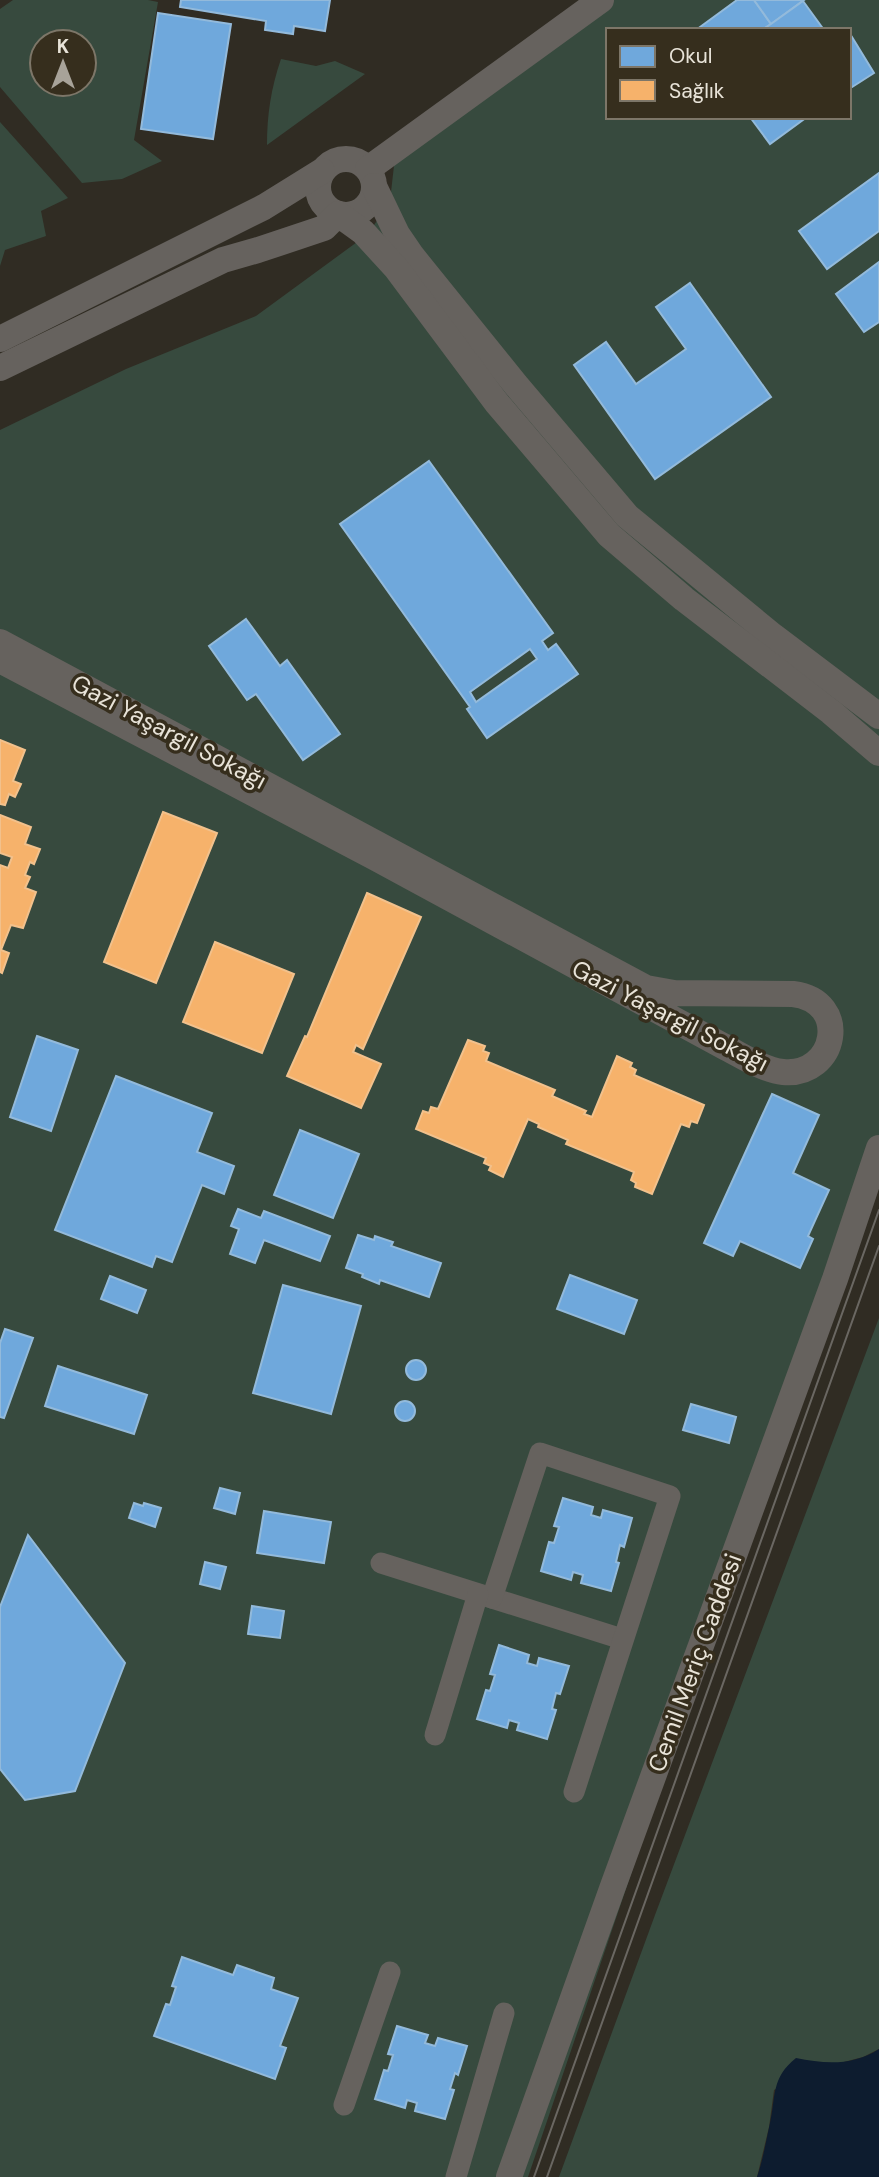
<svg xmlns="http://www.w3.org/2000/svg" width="879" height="2177" font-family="'DM Sans',sans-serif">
  <rect width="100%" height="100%" fill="#302c23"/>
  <g fill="#374a3e" fill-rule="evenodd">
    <path d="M13,0H148L158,2L134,140L162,161L122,179L82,183L0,87V9ZM42,42H84V84H42Z"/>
    <path d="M604,0H879V1145L528,2177H0V430L126,369L256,316L368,234L390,201L396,148ZM608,30H849V117H608Z"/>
    <path d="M281,59L316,66L335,61L365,74L267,145C267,115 271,88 281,59Z"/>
    <path d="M0,122L68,198L41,211L46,236L5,250L0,266Z"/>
    <path d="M879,1318V2049L863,2057L836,2064L817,2063L774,2090L769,2127L757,2177H559L655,1915Z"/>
  </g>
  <path fill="#0d1c2f" d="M879,2049V2177H757C763,2160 766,2141 770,2123C776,2096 771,2078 796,2058C825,2064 853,2066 879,2049Z"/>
  <g fill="#6fa8dc" stroke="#93badb" stroke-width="2" fill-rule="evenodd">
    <path d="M181,0H330L325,31L294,26L293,34L265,30L266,21L180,7Z"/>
    <path d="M737,0H754L771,24L762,30H696Z"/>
    <path d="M754,0H804L771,24Z"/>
    <path d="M803,1L824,30H762L771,24Z"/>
    <path d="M158,13L231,24L213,139L141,129Z"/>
    <path d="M852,37L874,73L849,89V39Z"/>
    <path d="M750,117H807L770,144Z"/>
    <path d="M879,173V231L827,269L799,231Z"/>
    <path d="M879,262V322L864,332L836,294Z"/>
    <path d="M690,283L771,397L655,479L574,365L606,342L636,384L686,349L656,307Z"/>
    <path d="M429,461L553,633L542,641L548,650L556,644L578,674L487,738L467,709L470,707L340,524ZM530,649L537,659L476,702L470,692Z"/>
    <path d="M246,619L280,666L287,660L340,734L303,760L256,694L247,700L209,646Z"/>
    <path d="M37,1036L78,1050L51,1131L10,1117Z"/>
    <path d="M116,1076L212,1113L197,1152L234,1166L224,1194L202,1185L172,1262L156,1256L152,1267L55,1230Z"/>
    <path d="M772,1094L819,1115L793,1173L829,1190L808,1236L813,1239L800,1268L740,1241L733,1256L704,1243Z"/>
    <path d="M300,1130L359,1154L333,1218L274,1195Z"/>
    <path d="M238,1209L261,1218L264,1211L330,1236L320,1261L264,1240L255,1263L230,1254L239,1229L231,1226Z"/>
    <path d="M358,1235L374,1240L375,1236L393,1242L391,1246L441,1263L429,1297L380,1280L379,1284L362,1277L363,1274L346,1268Z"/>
    <path d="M570,1275L637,1300L624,1334L557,1309Z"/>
    <path d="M110,1276L146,1290L137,1313L101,1299Z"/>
    <path d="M283,1285L361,1306L331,1414L253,1393Z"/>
    <path d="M5,1329L33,1338L4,1418L0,1417V1343Z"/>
    <circle cx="416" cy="1370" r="10"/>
    <path d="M58,1366L147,1395L134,1434L45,1406Z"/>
    <circle cx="405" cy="1411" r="10"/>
    <path d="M691,1404L736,1417L729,1443L683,1430Z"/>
    <path d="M220,1488L240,1493L235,1514L214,1508Z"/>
    <path d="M563,1498L593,1507L591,1515L601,1518L603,1510L632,1518L624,1547L620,1545L616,1562L619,1563L611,1591L581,1583L583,1575L573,1572L571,1580L541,1571L549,1542L554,1543L559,1527L554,1526Z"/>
    <path d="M134,1503L143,1506L144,1503L161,1508L155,1527L129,1518Z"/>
    <path d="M264,1511L331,1522L324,1563L257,1553Z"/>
    <path d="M28,1535L125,1663L75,1791L25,1800L0,1769V1607Z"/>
    <path d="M205,1562L226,1567L220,1589L200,1584Z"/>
    <path d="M252,1606L284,1611L280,1638L248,1634Z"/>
    <path d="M499,1645L529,1655L527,1663L537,1666L539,1658L569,1666L560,1694L556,1693L552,1709L556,1710L547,1739L517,1730L519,1723L509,1720L507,1728L477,1719L486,1690L490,1691L495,1675L490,1674Z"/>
    <path d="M182,1957L233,1975L237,1965L274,1978L271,1989L298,1998L280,2046L286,2048L275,2079L154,2036L166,2004L170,2005L176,1987L172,1986Z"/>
    <path d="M397,2026L428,2035L425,2043L435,2046L438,2038L467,2046L458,2075L455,2073L450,2089L454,2090L445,2119L415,2111L417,2103L407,2100L405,2108L375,2099L384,2070L388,2071L393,2055L388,2054Z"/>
  </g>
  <g fill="#f6b26b" stroke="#f2c18c" stroke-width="2">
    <path d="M0,740L25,750L13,781L21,784L15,797L9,794L5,805L0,804Z"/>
    <path d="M163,812L217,833L156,983L104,962Z"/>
    <path d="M0,815L31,827L25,844L40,849L34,864L30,862L25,875L30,877L25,888L36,892L23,928L11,925L1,950L9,953L2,973L0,972V865L8,868L12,857L0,853Z"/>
    <path d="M367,893L421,917L363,1049L356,1045L353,1052L381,1064L361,1108L287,1076L305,1036L307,1037Z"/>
    <path d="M215,942L294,974L262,1053L183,1022Z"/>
    <path d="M468,1040L485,1046L483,1051L489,1053L486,1061L555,1090L552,1096L586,1111L584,1114L592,1117L617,1056L632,1063L630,1067L636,1070L634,1075L704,1105L697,1123L691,1121L689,1127L681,1124L652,1194L635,1187L636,1183L631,1180L634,1172L566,1144L568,1140L538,1127L539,1124L528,1119L503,1177L489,1170L491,1166L484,1163L486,1158L416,1129L423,1111L429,1113L431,1107L438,1109Z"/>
  </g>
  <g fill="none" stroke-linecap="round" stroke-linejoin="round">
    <g stroke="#66625e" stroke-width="21">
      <path d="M381,1563L622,1639"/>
      <path d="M492,1598L540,1453L670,1496L574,1792"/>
      <path d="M435,1735L478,1594"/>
      <path d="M344,2105L390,1972"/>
      <path d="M456,2177L504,2013"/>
    </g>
    <g stroke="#66625e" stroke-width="26">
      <circle cx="346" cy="187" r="28"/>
      <path d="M368,169L601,0"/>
      <path d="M374,186L397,234L412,256L516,385L627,516L773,636L879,716"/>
      <path d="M0,339L264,207L322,171"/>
      <path d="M0,368L223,260L258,250L324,228L338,214L363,232L396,268L496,402L609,535L684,599L831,712L879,753"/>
      <path d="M0,642L646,988L674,993L793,994C851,1001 837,1077 783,1072C763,1070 741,1055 723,1046L376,858L0,660"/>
      <path d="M509,2177L612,1889L835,1279L879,1148"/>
    </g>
    <g stroke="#6a6762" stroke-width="2">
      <path d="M534,2177L879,1210"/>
      <path d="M547,2177L879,1246"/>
    </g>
  </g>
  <g text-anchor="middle" stroke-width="7" stroke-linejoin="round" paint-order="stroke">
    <g font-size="24" fill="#e8e3d8" stroke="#362e1d">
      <text transform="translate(169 732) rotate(28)" y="8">Gazi Yaşargil Sokağı</text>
      <text transform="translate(670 1016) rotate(27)" y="8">Gazi Yaşargil Sokağı</text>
      <text transform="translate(695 1663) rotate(-70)" y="8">Cemil Meriç Caddesi</text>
    </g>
  </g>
  <rect x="606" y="28" width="245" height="91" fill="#362e1d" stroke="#7d7668" stroke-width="2"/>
  <rect x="620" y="46" width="35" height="21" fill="#6fa8dc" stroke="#7d7668" stroke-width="2"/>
  <text x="669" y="63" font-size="21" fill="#e8e3d8">Okul</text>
  <rect x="620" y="80" width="35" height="21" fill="#f6b26b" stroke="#7d7668" stroke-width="2"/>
  <text x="669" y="98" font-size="21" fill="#e8e3d8">Sağlık</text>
  <g transform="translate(63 63)"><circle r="33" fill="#362e1d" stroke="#7d7668" stroke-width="2"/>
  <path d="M0-5L12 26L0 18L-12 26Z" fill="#a8a399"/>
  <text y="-10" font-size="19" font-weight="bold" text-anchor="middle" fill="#e8e3d8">K</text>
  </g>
</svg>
